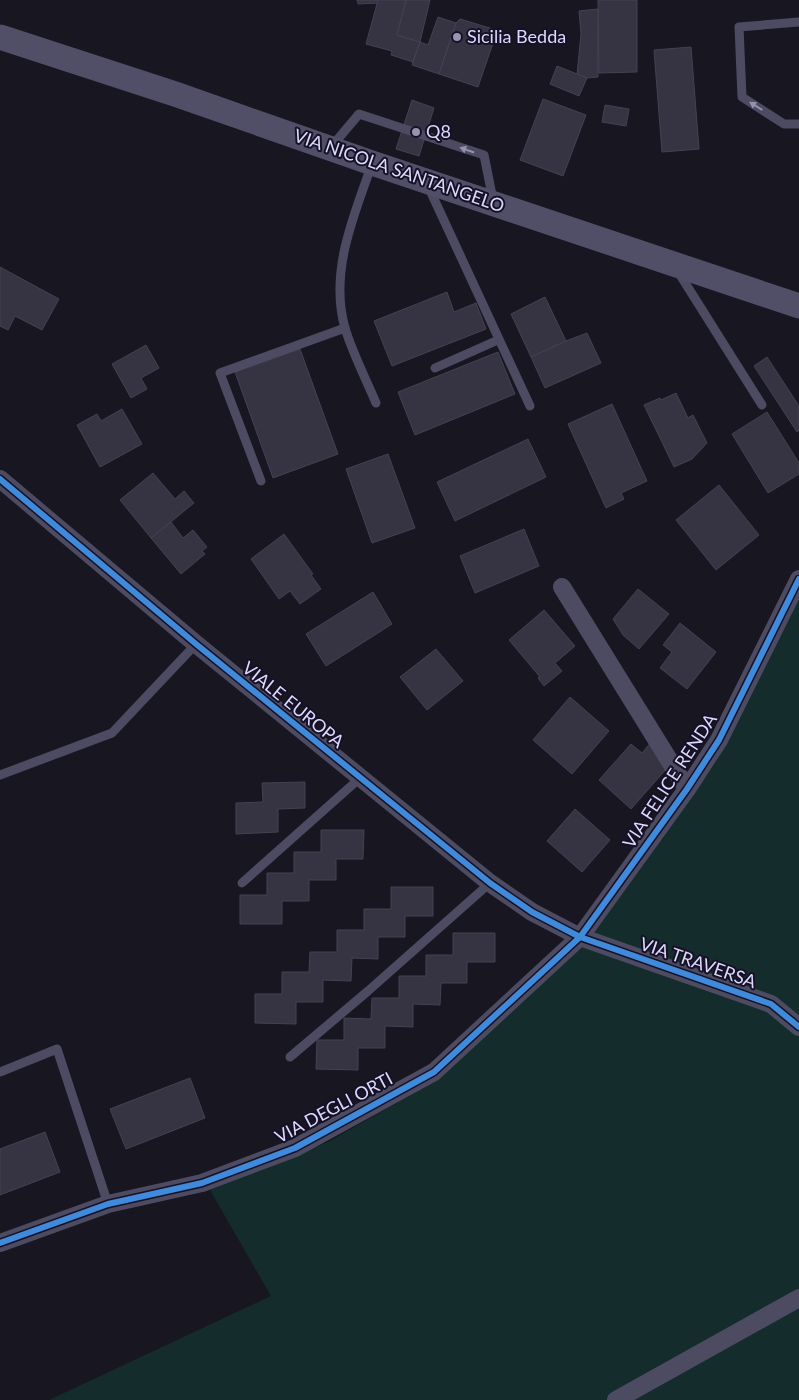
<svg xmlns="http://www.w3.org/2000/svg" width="799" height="1400" font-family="Lato,sans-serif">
  <rect width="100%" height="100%" fill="#181621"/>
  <path fill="#152c2d" d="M799,595V1400H49L271,1296L210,1190L328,1142L434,1082L577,951L716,762Z"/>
  <g fill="#363443" stroke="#454154">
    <path d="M357,0H378V3L358,4Z"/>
    <path d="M378,0H406L397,35L420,42L413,62L391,55L392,51L366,44Z"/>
    <path d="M406,0H430L420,42L397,35Z"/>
    <path d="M598,0H637V72L599,73Z"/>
    <path d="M598,9V77L587,78L577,75L581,34L579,11Z"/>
    <path d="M438,17L456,23L439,74L412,65L420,42L428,45Z"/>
    <path d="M460,19L493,29V43L478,87L439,74L456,23Z"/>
    <path d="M691,47L699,149L662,152L654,50Z"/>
    <path d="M557,66L587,78L579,96L550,84Z"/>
    <path d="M543,99L586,115L563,176L520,160Z"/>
    <path d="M412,100L434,108L419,156L396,149Z"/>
    <path d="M605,105L629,109L626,126L602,122Z"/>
    <path d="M0,267L59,299L42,330L15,316L8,330L0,326Z"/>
    <path d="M447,292L454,312L476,303L486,329L392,366L374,321Z"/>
    <path d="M545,297L566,341L531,357L511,314Z"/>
    <path d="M587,333L601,363L545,388L531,357L566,341Z"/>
    <path d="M146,345L159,368L141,378L147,389L131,398L112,364Z"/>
    <path d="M300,349L338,454L273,478L235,372Z"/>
    <path d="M498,352L515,394L415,435L398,392Z"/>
    <path d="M767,357L799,406V430L797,432L754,366Z"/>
    <path d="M676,393L688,418L693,415L707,443L692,459L674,467L644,405L660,398L661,400Z"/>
    <path d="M612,404L647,481L621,493L624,499L606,508L568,424Z"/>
    <path d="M122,409L142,444L100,467L77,425L97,414L101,421Z"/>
    <path d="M767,412L799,463V474L768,493L732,434Z"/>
    <path d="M528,439L546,477L455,521L437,482Z"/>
    <path d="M388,454L415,528L372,543L346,469Z"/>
    <path d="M153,473L175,499L184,491L194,503L151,538L120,500Z"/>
    <path d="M719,485L759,535L716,570L676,520Z"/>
    <path d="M171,522L183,538L193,530L207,547L202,551L205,554L181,574L151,538Z"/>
    <path d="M524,529L539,566L475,593L460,556Z"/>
    <path d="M284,534L313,574L311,575L321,589L300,604L290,591L279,599L251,559Z"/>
    <path d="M638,589L669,614L639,649L623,635L613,619Z"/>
    <path d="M373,592L392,624L326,666L306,634Z"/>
    <path d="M544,610L575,646L555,663L562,671L544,686L538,678L540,677L509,640Z"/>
    <path d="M680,623L716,652L687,689L660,668L672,652L663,645Z"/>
    <path d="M436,649L463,681L427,710L400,677Z"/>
    <path d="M570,697L609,731L572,774L533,740Z"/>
    <path d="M652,741L668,767L631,809L599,780L631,744L642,753Z"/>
    <path d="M305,782V808L278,809V832L236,834V803L263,802L262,783Z"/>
    <path d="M575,809L610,840L582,872L547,841Z"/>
    <path d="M321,830H364L363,859H336V880H309V901H282V924H240V895H267V873H294V852H321Z"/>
    <path d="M391,887H433V916H405V937H378V959L352,958L351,981L323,980V1002H296V1024L255,1023V994H282V972H309L310,952H337V930H364V909H391Z"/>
    <path d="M453,933H495V962H467V983H441L440,1005L413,1004V1027L385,1026V1048H358V1070L316,1069L317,1040H344V1018L371,1019L372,998H399V976H426V955H453Z"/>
    <path d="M190,1078L205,1118L126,1149L110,1109Z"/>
    <path d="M45,1132L60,1172L0,1195V1149Z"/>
  </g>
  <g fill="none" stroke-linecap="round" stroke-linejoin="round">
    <g stroke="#4d4b61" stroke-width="9">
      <path d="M799,22L739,27L742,97L784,124H799"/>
      <path d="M332,146L359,114L484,155L493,200"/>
      <path d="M372,164C354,215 329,272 345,328C352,352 366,379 376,403"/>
      <path d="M428,186L530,406"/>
      <path d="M677,270L762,405"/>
      <path d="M435,368L498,340"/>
      <path d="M261,481L220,373L345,328"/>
      <path d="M0,775L112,733L196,644"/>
      <path d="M242,883L360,778"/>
      <path d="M290,1057L368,991L490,883"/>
      <path d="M0,1072L57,1049L108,1204"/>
    </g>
    <g stroke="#4d4b61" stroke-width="18">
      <path d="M0,479L196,644L490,883L532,912L580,937L771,1004L799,1027"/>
      <path d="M562,587L687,789"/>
      <path d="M0,1243L108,1204L202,1183L295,1148L434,1072L580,937L687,789L719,740L799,579"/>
      <path d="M616,1400L799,1298"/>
    </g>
    <path stroke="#504f67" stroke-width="25" d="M0,37L175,94L372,163L799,306"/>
    <g stroke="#151126" stroke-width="9">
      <g id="cycleway">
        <path d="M0,479L196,644L490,883L532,912L580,937L771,1004L799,1027"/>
        <path d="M0,1243L108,1204L202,1183L295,1148L434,1072L580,937L687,789L719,740L799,579"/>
      </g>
    </g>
    <use href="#cycleway" stroke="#408adc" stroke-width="6"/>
  </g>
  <defs><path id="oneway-solid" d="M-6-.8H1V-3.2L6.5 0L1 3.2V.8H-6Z" transform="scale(1.25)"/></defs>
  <g fill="#9592ae">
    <use href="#oneway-solid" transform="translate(756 106) rotate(-148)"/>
    <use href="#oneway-solid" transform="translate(467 150) rotate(-161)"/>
  </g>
  <g fill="#9894af" stroke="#151126" stroke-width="2">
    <circle cx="457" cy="37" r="5"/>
    <circle cx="416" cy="132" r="5"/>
  </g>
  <g text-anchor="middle" stroke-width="4" stroke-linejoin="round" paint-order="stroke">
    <g font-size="18" fill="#ddd8fc" stroke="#151126" text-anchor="start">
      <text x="467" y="43">Sicilia Bedda</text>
      <text x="426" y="138">Q8</text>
    </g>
    <g font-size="18" fill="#ddd8fc" stroke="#151126">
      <text transform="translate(399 171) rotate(19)" y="6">VIA NICOLA SANTANGELO</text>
      <text transform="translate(293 705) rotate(39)" y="6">VIALE EUROPA</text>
      <text transform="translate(670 781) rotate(-57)" y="6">VIA FELICE RENDA</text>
      <text transform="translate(698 963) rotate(19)" y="6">VIA TRAVERSA</text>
      <text transform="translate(334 1108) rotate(-28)" y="6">VIA DEGLI ORTI</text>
    </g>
  </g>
</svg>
